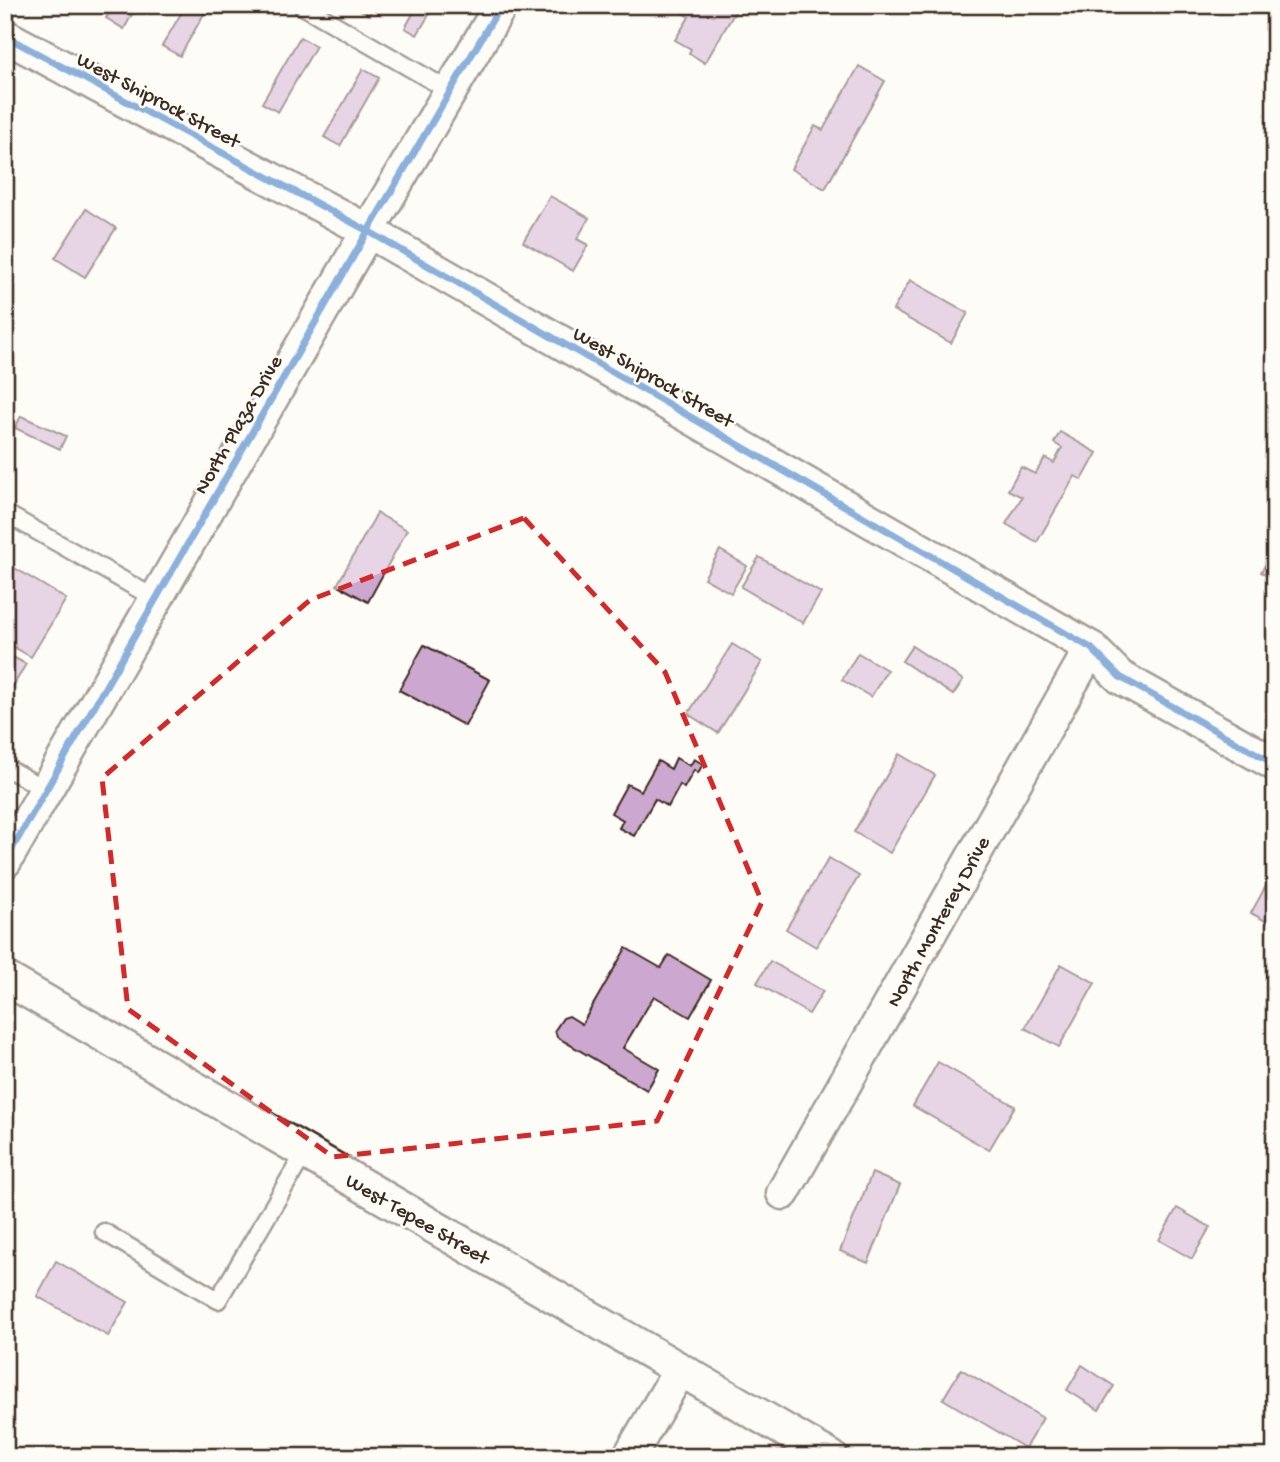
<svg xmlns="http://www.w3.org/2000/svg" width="1280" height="1462" font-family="'Gochi Hand',sans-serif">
  <rect width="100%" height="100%" fill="#fdfcf7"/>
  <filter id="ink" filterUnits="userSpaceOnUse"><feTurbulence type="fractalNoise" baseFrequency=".0143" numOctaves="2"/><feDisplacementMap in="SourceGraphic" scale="14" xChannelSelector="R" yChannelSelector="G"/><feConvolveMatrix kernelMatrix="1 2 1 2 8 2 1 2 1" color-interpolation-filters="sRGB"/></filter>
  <g filter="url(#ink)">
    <g fill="#cca7d0" stroke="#3b2a1e" stroke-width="2">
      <path d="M114,5H137L124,29L106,18Z"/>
      <path d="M186,5H209L180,56L162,46Z"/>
      <path d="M352,5H375L369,15Z"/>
      <path d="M418,5H435L417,35L405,28Z"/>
      <path d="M675,5H739L705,63L689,53L691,49L675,40L689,17L673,8Z"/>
      <path d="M300,37L316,46L278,112L262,103Z"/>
      <path d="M859,66L885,81L825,189L791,169L815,126L823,130Z"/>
      <path d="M363,69L379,78L340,146L324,137Z"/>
      <path d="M550,196L589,218L577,239L588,245L573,271L523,242Z"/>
      <path d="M86,209L116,228L85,277L55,258Z"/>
      <path d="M910,280L968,313L951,343L893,310Z"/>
      <path d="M21,416L66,436L60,449L15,428Z"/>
      <path d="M1060,432L1097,453L1082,480L1075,476L1037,542L1006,524L1022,497L1008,490L1021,467L1035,474L1045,458L1054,463L1062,448L1054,443Z"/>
      <path d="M377,513L407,530L368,602L337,585Z"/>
      <path d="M1275,549V580L1261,572Z"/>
      <path d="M720,550L747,566L731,593L704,578Z"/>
      <path d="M759,557L821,593L803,623L741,587Z"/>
      <path d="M8,564L66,599L31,657L5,642V568Z"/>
      <path d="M732,644L762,662L718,733L688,714Z"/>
      <path d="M424,645L490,680L465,726L399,690Z"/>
      <path d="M912,646L963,680L953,695L902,661Z"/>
      <path d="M5,653L26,664L5,700Z"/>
      <path d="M858,653L887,670L871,697L842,680Z"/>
      <path d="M899,754L935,775L890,853L854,832Z"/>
      <path d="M676,758L690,766L694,759L703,764L698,773L694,770L684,788L680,785L668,807L655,799L634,836L619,828L623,820L611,813L627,784L641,791L658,761L671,769Z"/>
      <path d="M829,858L859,876L816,947L786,929Z"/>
      <path d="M1267,884L1275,888V926L1251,913Z"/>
      <path d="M626,948L661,968L669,955L711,980L690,1017L654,996L623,1048L659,1069L647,1090L557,1037L555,1030L563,1018L569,1016L582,1024Z"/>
      <path d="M770,961L823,991L809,1014L757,983Z"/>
      <path d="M1061,964L1095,983L1059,1047L1025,1028Z"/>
      <path d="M938,1062L1015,1106L989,1150L913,1106Z"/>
      <path d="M872,1173L900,1185L868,1263L840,1251Z"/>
      <path d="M1177,1208L1210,1227L1192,1259L1159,1240Z"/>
      <path d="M56,1261L128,1302L108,1336L37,1296Z"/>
      <path d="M1082,1365L1114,1386L1099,1410L1067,1390Z"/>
      <path d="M961,1369L1043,1418L1025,1448L943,1399Z"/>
    </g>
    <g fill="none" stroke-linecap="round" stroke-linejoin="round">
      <g stroke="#3b2a1e" stroke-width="21">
        <g id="lane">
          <path d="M301,5L450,91"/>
          <path d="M5,513L156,599"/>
          <path d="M5,767L46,790"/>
          <path d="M104,1232L218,1300L305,1152"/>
        </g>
      </g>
      <g stroke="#3b2a1e" stroke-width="37">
        <g id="street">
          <path d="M5,36L368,231L1091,648L1120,677L1275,764"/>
          <path d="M5,861L368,231L501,5"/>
          <path d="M5,978L831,1457"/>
          <path d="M783,1193L1091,648"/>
          <path d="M629,1457L680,1370"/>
        </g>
      </g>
      <use href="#lane" stroke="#fdfcf7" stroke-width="16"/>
      <use href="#street" stroke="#fdfcf7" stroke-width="32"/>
      <g stroke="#fdfcf7" stroke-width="11">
        <g id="cycleway">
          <path d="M5,36L368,231L1091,648L1120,677L1275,764"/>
          <path d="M5,861L368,231L501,5"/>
        </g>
      </g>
      <use href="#cycleway" stroke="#0057b8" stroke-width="7"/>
    </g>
  </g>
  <path d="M0 0H1280V1462H0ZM524,518L665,672L762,902L657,1121L333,1157L128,1009L102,778L310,600Z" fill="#fdfcf7" fill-opacity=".55" fill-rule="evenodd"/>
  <path fill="none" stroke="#d62828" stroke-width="5" stroke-dasharray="14 9" stroke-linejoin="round" d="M524,518L665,672L762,902L657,1121L333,1157L128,1009L102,778L310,600Z"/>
  <g text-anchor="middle" stroke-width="5" stroke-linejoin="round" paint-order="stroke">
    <g font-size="21" fill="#3b2a1e" stroke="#fdfcf7">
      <text transform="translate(159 99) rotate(28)" y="7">West Shiprock Street</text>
      <text transform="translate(654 376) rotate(30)" y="7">West Shiprock Street</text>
      <text transform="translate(237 424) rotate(-60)" y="7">North Plaza Drive</text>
      <text transform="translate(937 921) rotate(-61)" y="7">North Monterey Drive</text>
      <text transform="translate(418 1218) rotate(30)" y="7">West Tepee Street</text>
    </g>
  </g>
  <rect width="1280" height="1462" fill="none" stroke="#fdfcf7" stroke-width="28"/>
  <rect x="14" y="14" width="1252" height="1434" fill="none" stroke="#3b2a1e" stroke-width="2.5" filter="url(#ink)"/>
</svg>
